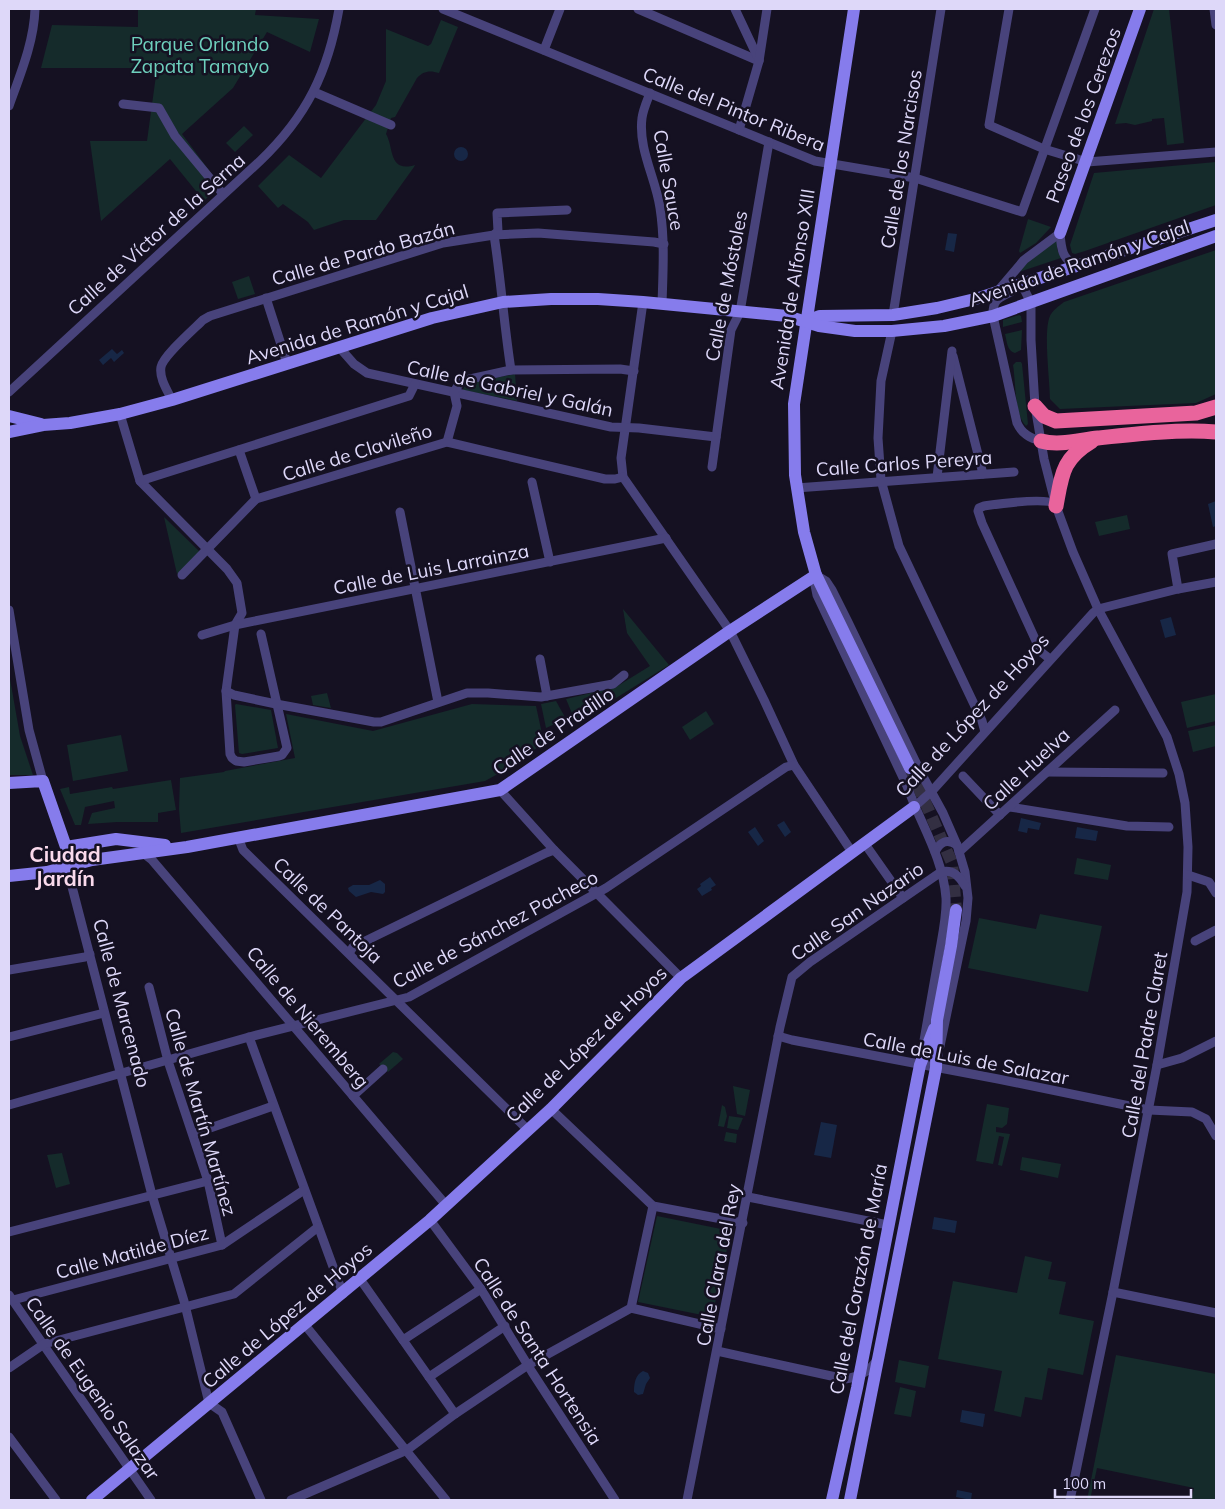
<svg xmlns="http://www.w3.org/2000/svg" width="1225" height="1509" font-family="Mulish,sans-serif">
  <rect width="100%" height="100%" fill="#151122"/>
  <g fill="#152b2b">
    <path d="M138,9H256L255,15L319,19L310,52L267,32L233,88L182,134L220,185L204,201L170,159L101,221L90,141H147L157,68H41L52,25L138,27Z"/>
    <path d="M1154,9H1169L1184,143L1167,145L1164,118L1152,119V121L1135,125L1126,123L1115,124Z"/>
    <path d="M441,20L458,27L439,73C430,70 423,71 417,78L395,117L391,118L386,134C394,147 388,173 415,165L414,167L376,220H344L314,230L308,222L283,204L278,208L258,186L289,155L321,178L376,105L386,81V29L428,46L431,44Z"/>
    <path d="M244,126L253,135L235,152L226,143Z"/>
    <path d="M1216,162V205L1085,251L1075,254L1072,253L1070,245L1094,173Z"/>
    <path d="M1028,219L1051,227L1036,243L1020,253L1019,251Z"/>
    <path d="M1058,236L1057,249L1061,258L1016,273Z"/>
    <path d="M1216,250V394L1196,403L1060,409L1050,399C1050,381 1043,331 1050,316C1053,310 1059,306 1064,302Z"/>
    <path d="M249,276L255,294L238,299L232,282Z"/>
    <path d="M1019,315L1021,316L1022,322L1003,327V320Z"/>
    <path d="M1022,330L1021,350L1015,353C1007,351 1007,342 1005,334Z"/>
    <path d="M1016,362H1021L1022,364L1028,424L1026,426C1014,414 1016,382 1013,365Z"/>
    <path d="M515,374L517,401L463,390L465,384Z"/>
    <path d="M1127,515L1130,529L1099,536L1095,522Z"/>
    <path d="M164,517L200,552L177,574Z"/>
    <path d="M623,609L669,665L576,723L566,699L616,687L650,666L627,633Z"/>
    <path d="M9,673L20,736L33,775H9Z"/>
    <path d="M327,693L331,708L313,705L311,696Z"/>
    <path d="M1216,694V721L1187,728L1181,702Z"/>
    <path d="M556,701L566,719L546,728L541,704Z"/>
    <path d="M236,704L271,710L278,748L242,754L239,753L235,705Z"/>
    <path d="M472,704L536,706L544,743L505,770L485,781L181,833L179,809L180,778L224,772L225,771L295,758L286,714L373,731Z"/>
    <path d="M706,711L714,724L690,740L682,727Z"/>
    <path d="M1216,725V746L1193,752L1188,731Z"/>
    <path d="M121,735L128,771L73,781L67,745Z"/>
    <path d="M171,780L176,810L158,813V822H117L88,824L92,813L115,808L114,801L85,807L81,825H75L60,789L69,787L70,794L112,787L113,789Z"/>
    <path d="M1077,858L1111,865L1108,880L1074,874Z"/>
    <path d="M1040,914L1102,926L1088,992L968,968L979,918L1036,929Z"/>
    <path d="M393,1052L397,1053L403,1059L388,1072L379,1064Z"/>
    <path d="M733,1086L750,1090L745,1116L737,1114Z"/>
    <path d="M987,1104L1009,1108L1007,1124L1002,1128L996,1127V1132L1010,1134L1002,1166L998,1165L1004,1137L999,1136L993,1164L976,1161Z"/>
    <path d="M722,1105L725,1107L727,1116L724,1127L718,1126Z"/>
    <path d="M729,1116L743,1118L738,1130L727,1128Z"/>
    <path d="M726,1132L737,1134L736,1143L724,1141Z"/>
    <path d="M62,1153L70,1184L56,1188L47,1155Z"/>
    <path d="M1022,1157L1061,1164L1058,1178L1020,1170Z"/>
    <path d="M657,1216L731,1231L712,1317L638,1302Z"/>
    <path d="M1025,1256L1052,1262L1048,1279L1066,1282L1059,1314L1094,1321L1083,1375L1048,1368L1042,1400L1025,1397L1021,1417L994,1411L1002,1371L938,1359L953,1281L1017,1293Z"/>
    <path d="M1116,1355L1216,1374V1500H1191L1194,1488L1097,1468L1090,1500H1087Z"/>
    <path d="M899,1360L929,1366L925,1388L895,1382Z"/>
    <path d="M900,1387L916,1391L911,1417L894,1414Z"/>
  </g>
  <g fill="#172746">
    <circle cx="461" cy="154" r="7"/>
    <path d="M948,233L957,234L954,252L945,250Z"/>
    <path d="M112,349L117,354L122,350L124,353L114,362L111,358L103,365L99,360Z"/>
    <path d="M1216,501V526L1213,527L1208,504Z"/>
    <path d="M1171,617L1176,635L1165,638L1160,620Z"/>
    <path d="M1021,818L1041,823L1039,830L1028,828L1027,833L1018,831Z"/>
    <path d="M784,821L791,832L785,837L777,825Z"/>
    <path d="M755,827L764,841L758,846L748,832Z"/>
    <path d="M1077,827L1098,831L1096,841L1075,838Z"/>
    <path d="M710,877L716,885L711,888L712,890L702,896L697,889L701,886L700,884Z"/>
    <path d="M380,880L385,884V892L383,894L371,892L356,897L349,891L348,888L353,885H369Z"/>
    <path d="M821,1122L837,1125L831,1158L814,1155Z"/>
    <path d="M934,1217L957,1221L955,1233L932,1229Z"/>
    <path d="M643,1371L648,1373L650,1378L646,1384L643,1394L638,1395L634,1392C634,1384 635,1375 643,1371Z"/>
    <path d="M962,1410L985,1414L983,1427L960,1422Z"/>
    <path d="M957,1490L972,1493L971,1500L956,1497Z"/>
  </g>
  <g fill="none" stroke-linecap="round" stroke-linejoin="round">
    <path stroke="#332f42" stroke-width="12" stroke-dasharray="12 6" stroke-linecap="butt" d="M910,768L952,863L956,910"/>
    <g stroke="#48437b" stroke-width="9">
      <path d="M443,9L815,161L915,178L1022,212L1095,9"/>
      <path d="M638,9L759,61"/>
      <path d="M735,9L759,60"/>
      <path d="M1009,9L989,125L1044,149L1087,162L1216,152"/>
      <path d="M1214,9L1216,25"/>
      <path d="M544,50L560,9"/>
      <path d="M314,92L391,125"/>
      <path d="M650,93C647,101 643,110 642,118C638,149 656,179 660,208C665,240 663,272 662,304"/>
      <path d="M123,104L159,108L175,136L223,194"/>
      <path d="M9,106C20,75 34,42 35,9"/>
      <path d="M739,130L759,61L767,9"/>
      <path d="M1060,233C1061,247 1062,263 1079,264"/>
      <path d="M997,292L1024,260L1060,233"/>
      <path d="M266,298L287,363"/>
      <path d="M643,302L621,458L623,477L730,631L764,700L794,765L852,852"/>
      <path d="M893,315L941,9"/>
      <path d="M892,331L881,381L878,438L881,480L899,546L982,721L985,732"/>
      <path d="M339,347L354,364L367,373L611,427L639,428L716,437"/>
      <path d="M953,356L983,474"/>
      <path d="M511,370C504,325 501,280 494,235L498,231L497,213L567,210"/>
      <path d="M9,392L260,161C307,116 328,72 339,9"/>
      <path d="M454,392L461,381L511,370L620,369L634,371"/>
      <path d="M172,400C167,390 159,378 161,367C163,356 194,329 203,320L210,316L443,243L494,235L538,233L654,242L664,244"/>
      <path d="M120,414L140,481L227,569L237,583L242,613L235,625L226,691L230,754L232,758L236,761L244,762L279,756L282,755L287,748L261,634"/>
      <path d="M1041,441C1030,438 1022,434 1017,423L993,316C992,293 1006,299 1018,286L1024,289L1031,303V340L1035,406L1044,459L1056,506L1073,552L1098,609L1167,737L1179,774L1185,803L1188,847L1187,892L1157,1065L1113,1292L1070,1500"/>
      <path d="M447,442L457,406L454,392"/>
      <path d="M239,450L256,499"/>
      <path d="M712,467L731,330L740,312L769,142"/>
      <path d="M937,477L952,351"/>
      <path d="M140,481L409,396L415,384"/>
      <path d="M532,482L550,562"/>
      <path d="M796,488L1014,472"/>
      <path d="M400,512L438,702"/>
      <path d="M182,575L256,499L447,442L605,479H615L623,477"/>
      <path d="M1178,589L1172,554L1216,544"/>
      <path d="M9,610L29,730L43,781"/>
      <path d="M202,635L235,625L666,538"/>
      <path d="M540,659L547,696"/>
      <path d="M1050,659L1041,652L982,523L978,511L979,508L984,506C998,504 1045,497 1056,504"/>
      <path d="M226,691L234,695L276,704L374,722H381L467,693H488L541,697L613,684L624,675"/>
      <path d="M1047,772L1163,773"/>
      <path d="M963,776L1000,815"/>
      <path d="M500,790L554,850L681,978"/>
      <path d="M914,807L932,791L1093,613L1098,609L1178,589L1216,582"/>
      <path d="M1010,807L1127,826L1169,827"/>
      <path d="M238,837L243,850L527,1129"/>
      <path d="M865,844L903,898"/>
      <path d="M935,852C940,842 947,838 957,845"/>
      <path d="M959,852L1115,710"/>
      <path d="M143,853L152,860L446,1205"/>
      <path d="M69,866L70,879L152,1195L184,1301L209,1403L222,1412L261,1500"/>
      <path d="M1188,875L1209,882L1216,893"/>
      <path d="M1195,941L1216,930"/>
      <path d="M349,953L353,947L546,853L554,850"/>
      <path d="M9,970L85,957L90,954"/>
      <path d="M149,987L168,1061L208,1181L222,1245"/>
      <path d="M778,1036L792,1040L998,1079L1149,1110L1192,1112L1206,1119L1216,1136"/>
      <path d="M9,1037L104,1013"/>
      <path d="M249,1037L343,1294"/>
      <path d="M923,1046C928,1016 934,985 939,955C942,937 947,916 946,898C943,857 920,823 907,786L817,595L815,585L816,575L826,581L832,590L848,622L921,773L943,813L957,845L965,872L968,898L966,921L940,1046"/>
      <path d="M1157,1065L1182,1058L1216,1041"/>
      <path d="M353,1096L383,1069"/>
      <path d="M9,1105L249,1037L409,997L606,888L786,767L794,765"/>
      <path d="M551,1109L653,1206L743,1223"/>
      <path d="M193,1134L273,1106"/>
      <path d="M748,1197L888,1225"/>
      <path d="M430,1220L481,1289L532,1372L615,1500"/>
      <path d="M9,1232L208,1181"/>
      <path d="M360,1279L455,1414"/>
      <path d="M1113,1292L1216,1313"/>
      <path d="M9,1295L151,1500"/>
      <path d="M13,1300L222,1245L304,1190"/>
      <path d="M631,1308L721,1329"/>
      <path d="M305,1325L446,1500"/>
      <path d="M403,1340L481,1289"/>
      <path d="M717,1351L845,1379C858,1377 870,1371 877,1360"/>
      <path d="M9,1368L44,1344L234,1294L318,1227"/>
      <path d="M429,1377L505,1326"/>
      <path d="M9,1437L56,1500"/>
      <path d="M291,1500L407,1450L455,1414L528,1365L631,1308L653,1206"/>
      <path d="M687,1500L780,1027L792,977L810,962L941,872C953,869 959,876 965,886"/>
    </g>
    <g stroke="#867cec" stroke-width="12">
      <path d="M854,9L794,404L795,475L804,532L816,575L910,768"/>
      <path d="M1060,233L1140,9"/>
      <path d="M806,321L820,316L893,315L937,308L979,298L1216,220"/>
      <path d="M9,416L41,424"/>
      <path d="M9,432L43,425L70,423L120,414L172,400L432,318L503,302L551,299H598L643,302L787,316L819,326L855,331H892L944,326L993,316L1216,236"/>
      <path d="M9,783L43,781L66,847L69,866"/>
      <path d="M66,847L116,839L165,845"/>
      <path d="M9,876L47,872L92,860L187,847L500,790L730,631L816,575"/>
      <path d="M92,1500L430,1220L551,1109L681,978L914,807"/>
      <path d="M832,1500L857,1388L917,1080L920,1065L934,1029"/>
      <path d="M850,1500L936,1068L937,1020L951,946L956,910"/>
    </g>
    <g stroke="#e9649c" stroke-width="15">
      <path d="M1035,406L1044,416L1056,421L1196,413L1216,407"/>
      <path d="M1041,441C1059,446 1079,440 1098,438C1135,434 1179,429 1216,432"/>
      <path d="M1056,506C1062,474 1062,459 1092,441"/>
    </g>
  </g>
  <g text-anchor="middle" stroke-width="5" stroke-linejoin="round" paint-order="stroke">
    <g font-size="19" fill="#6ed0bd" stroke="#151122">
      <text x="200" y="51">Parque Orlando<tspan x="200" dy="22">Zapata Tamayo</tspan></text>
    </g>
    <g font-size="19" fill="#ded8f9" stroke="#151122">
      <text transform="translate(734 109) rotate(22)" y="7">Calle del Pintor Ribera</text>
      <text transform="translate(1083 115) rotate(-70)" y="7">Paseo de los Cerezos</text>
      <text transform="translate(901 159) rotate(-81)" y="7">Calle de los Narcisos</text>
      <text transform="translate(669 180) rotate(80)" y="7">Calle Sauce</text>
      <text transform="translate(156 234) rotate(-42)" y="7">Calle de Víctor de la Serna</text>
      <text transform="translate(363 253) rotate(-16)" y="7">Calle de Pardo Bazán</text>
      <text transform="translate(1079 263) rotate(-19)" y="7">Avenida de Ramón y Cajal</text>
      <text transform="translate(726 286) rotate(-79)" y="7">Calle de Móstoles</text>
      <text transform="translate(792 289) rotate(-81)" y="7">Avenida de Alfonso XIII</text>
      <text transform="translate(357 324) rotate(-17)" y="7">Avenida de Ramón y Cajal</text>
      <text transform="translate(510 388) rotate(12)" y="7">Calle de Gabriel y Galán</text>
      <text transform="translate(357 452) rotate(-17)" y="7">Calle de Clavileño</text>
      <text transform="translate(904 463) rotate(-4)" y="7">Calle Carlos Pereyra</text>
      <text transform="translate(431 569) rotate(-11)" y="7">Calle de Luis Larrainza</text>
      <text transform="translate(972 715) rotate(-47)" y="7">Calle de López de Hoyos</text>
      <text transform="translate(553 731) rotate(-34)" y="7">Calle de Pradillo</text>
      <text transform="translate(1026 769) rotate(-43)" y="7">Calle Huelva</text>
      <text transform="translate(328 910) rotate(44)" y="7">Calle de Pantoja</text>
      <text transform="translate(857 911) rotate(-35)" y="7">Calle San Nazario</text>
      <text transform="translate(495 929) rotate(-28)" y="7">Calle de Sánchez Pacheco</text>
      <text transform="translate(122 1003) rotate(75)" y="7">Calle de Marcenado</text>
      <text transform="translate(308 1017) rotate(50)" y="7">Calle de Nieremberg</text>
      <text transform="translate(586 1044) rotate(-44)" y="7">Calle de López de Hoyos</text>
      <text transform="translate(1144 1045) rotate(-80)" y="7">Calle del Padre Claret</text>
      <text transform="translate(966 1058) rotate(11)" y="7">Calle de Luis de Salazar</text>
      <text transform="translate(201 1112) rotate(74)" y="7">Calle de Martín Martínez</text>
      <text transform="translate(132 1252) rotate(-15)" y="7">Calle Matilde Díez</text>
      <text transform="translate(718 1265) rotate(-79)" y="7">Calle Clara del Rey</text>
      <text transform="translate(858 1279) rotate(-79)" y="7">Calle del Corazón de María</text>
      <text transform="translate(287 1315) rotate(-40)" y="7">Calle de López de Hoyos</text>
      <text transform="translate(538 1351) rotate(57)" y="7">Calle de Santa Hortensia</text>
      <text transform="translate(93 1388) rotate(55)" y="7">Calle de Eugenio Salazar</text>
    </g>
    <g font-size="21" font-weight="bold" fill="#fadaec" stroke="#151122">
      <text x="65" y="862">Ciudad<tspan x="65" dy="24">Jardín</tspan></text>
    </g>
  </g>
  <rect width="1225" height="1509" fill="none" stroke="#ded8f9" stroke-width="20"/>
  <path d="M1055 1489v8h136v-8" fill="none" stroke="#ded8f9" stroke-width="2.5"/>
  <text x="1062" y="1489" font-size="15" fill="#ded8f9" stroke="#151122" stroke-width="4" paint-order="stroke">100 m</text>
</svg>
